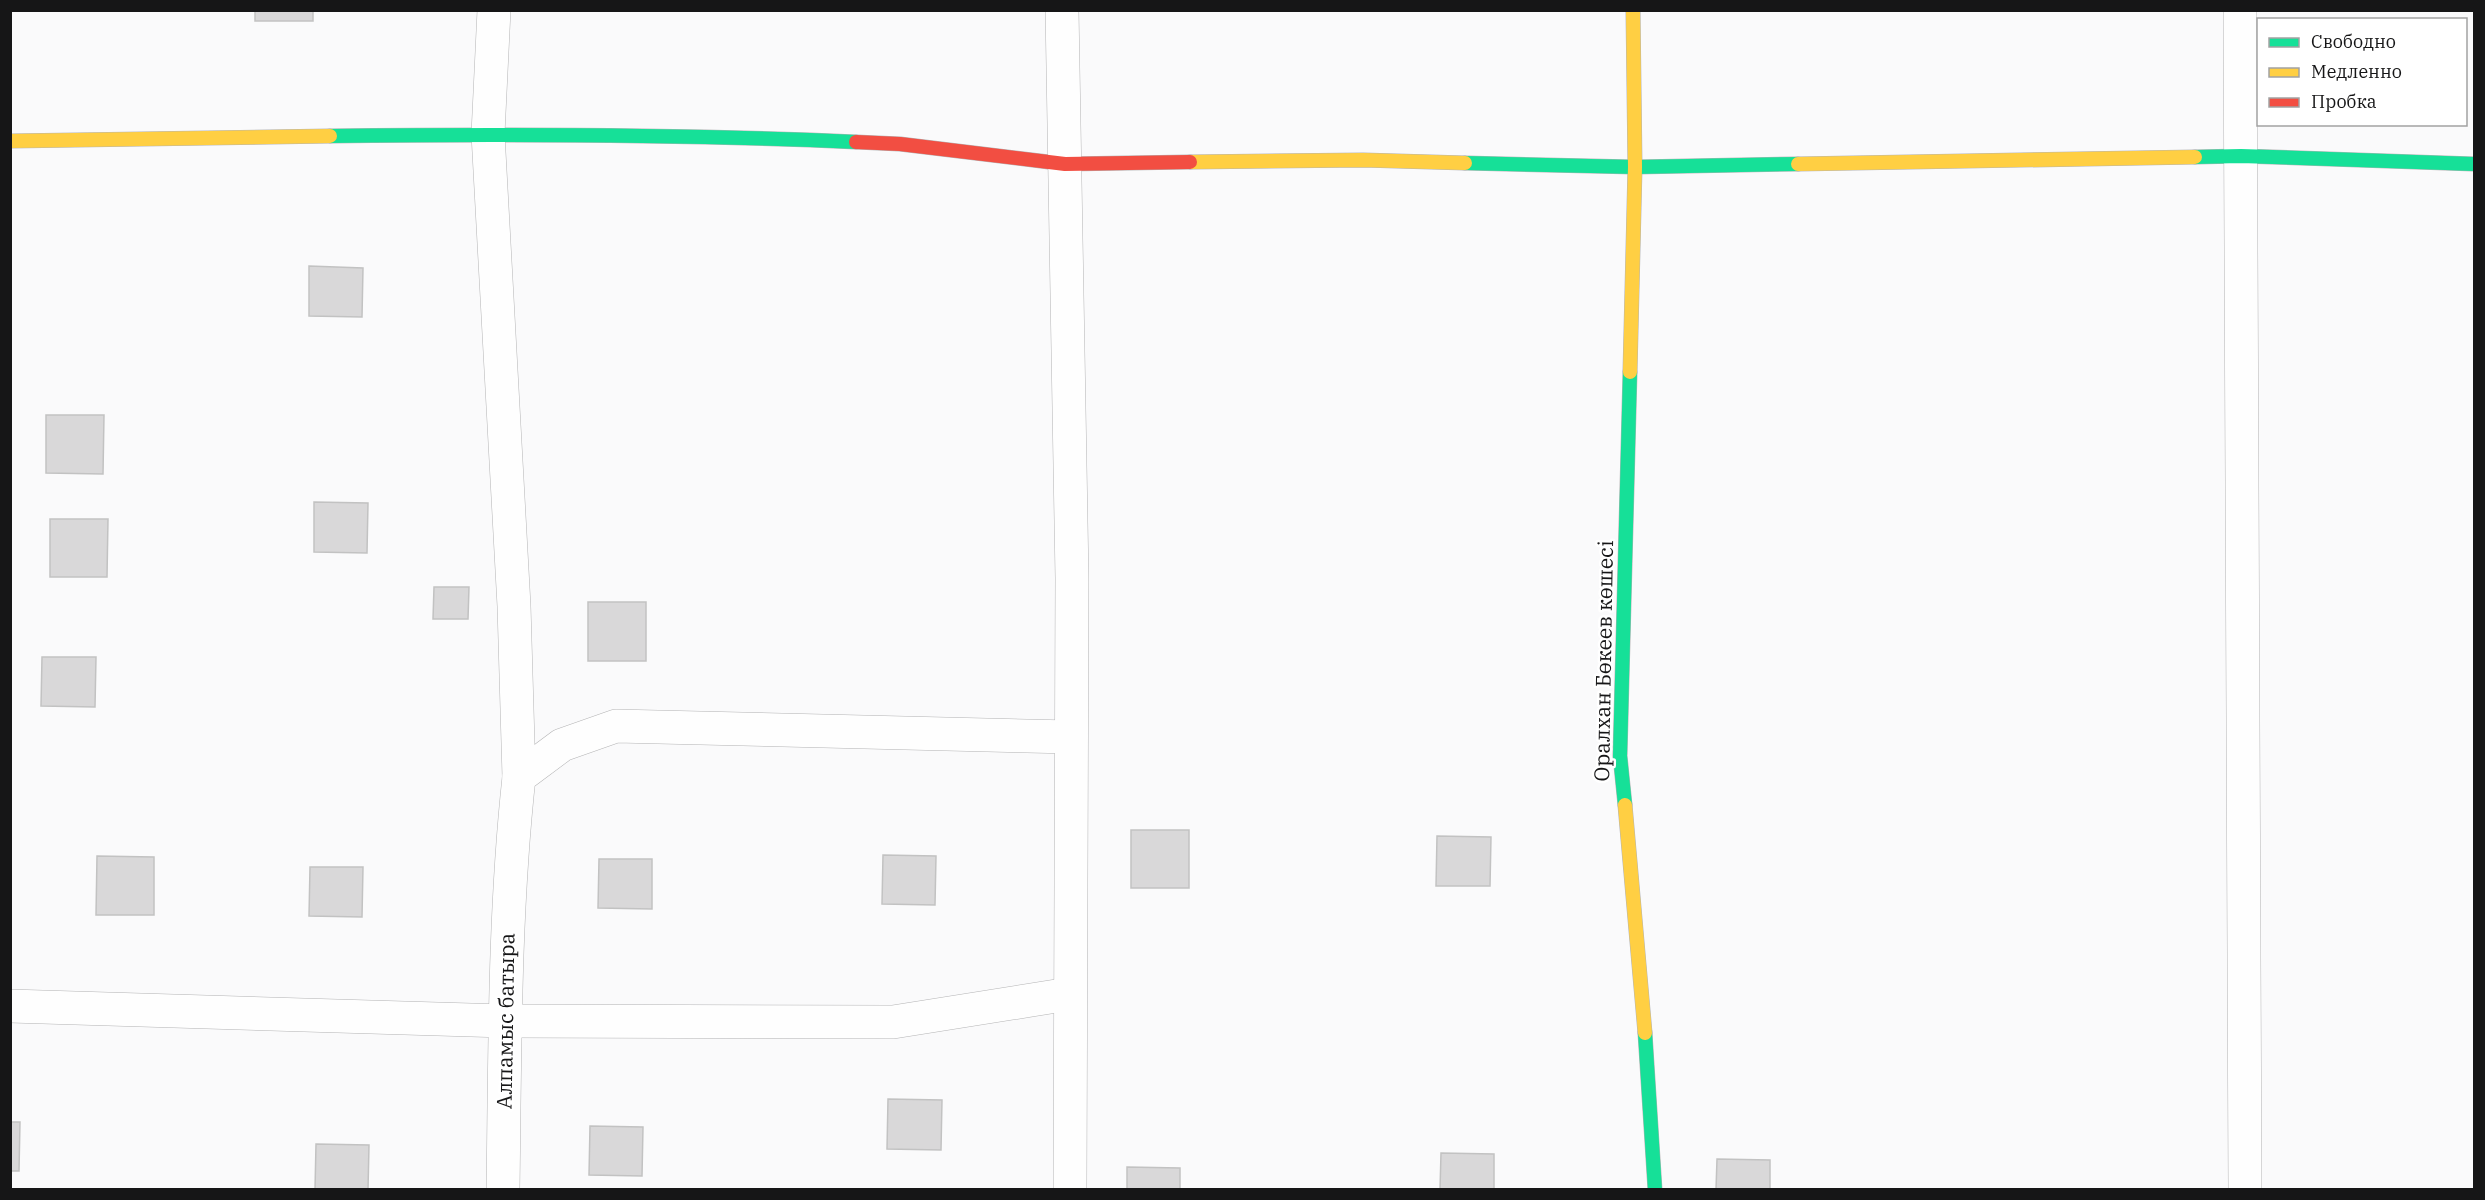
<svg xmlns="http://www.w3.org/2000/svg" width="2485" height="1200" font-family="'IBM Plex Serif',serif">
  <rect width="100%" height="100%" fill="#fafafb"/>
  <g fill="#d9d8d9" stroke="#c2c2c2" stroke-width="1.5">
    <rect x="255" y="10" width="58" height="11"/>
    <path d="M309,266L363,268L362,317L309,316Z"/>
    <path d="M46,415H104L103,474L46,473Z"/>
    <path d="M314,502L368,503L367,553L314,552Z"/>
    <path d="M50,519H108L107,577H50Z"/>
    <path d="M434,587H469L468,619H433Z"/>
    <rect x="588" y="602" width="58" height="59"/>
    <path d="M42,657H96L95,707L41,706Z"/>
    <rect x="1131" y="830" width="58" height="58"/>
    <path d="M1437,836L1491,837L1490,886H1436Z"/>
    <path d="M883,855L936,856L935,905L882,904Z"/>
    <path d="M97,856L154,857V915H96Z"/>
    <path d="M599,859H652V909L598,908Z"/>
    <path d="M310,867H363L362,917L309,916Z"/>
    <path d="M888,1099L942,1100L941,1150L887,1149Z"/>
    <path d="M10,1122H20L19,1171H10Z"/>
    <path d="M590,1126L643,1127L642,1176L589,1175Z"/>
    <path d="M316,1144L369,1145L368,1190H315Z"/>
    <path d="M1441,1153L1494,1154V1190H1440Z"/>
    <path d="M1717,1159L1770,1160V1190H1716Z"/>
    <path d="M1127,1167L1180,1168V1190H1127Z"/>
  </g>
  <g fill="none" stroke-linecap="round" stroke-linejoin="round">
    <g stroke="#b4b4b5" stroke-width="34">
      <g id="street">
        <path d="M494,10L488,134L514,606L519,777"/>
        <path d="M1062,10L1072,578L1070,1190"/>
        <path d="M2240,10L2245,1190"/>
        <path d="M10,1006L505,1021L893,1022L1069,994"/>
        <path d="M503,1190C505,1052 504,914 519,777L562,745L616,726L1071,737"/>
      </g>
    </g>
    <g stroke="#b4b4b5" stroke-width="15">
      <g id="fast">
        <path d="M330,136C505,134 681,134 856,142"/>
        <path d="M2195,157L2241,156L2474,164"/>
        <path d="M1465,163L1635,167L1798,164"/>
        <path d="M1625,805L1620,756L1630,372"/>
        <path d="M1645,1033L1655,1190"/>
      </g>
    </g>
    <g stroke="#b4b4b5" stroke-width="15">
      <g id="slow">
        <path d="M10,141L330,136"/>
        <path d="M1190,162L1363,160L1465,163"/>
        <path d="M1798,164L2195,157"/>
        <path d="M1630,372L1635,167L1633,10"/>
        <path d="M1625,805L1645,1033"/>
      </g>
    </g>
    <g stroke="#b4b4b5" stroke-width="15">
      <path id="jam" d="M856,142L900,144L1065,164L1190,162"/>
    </g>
    <use href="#street" stroke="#fefefe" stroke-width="33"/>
    <use href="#fast" stroke="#16e098" stroke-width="14"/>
    <use href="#slow" stroke="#ffcf43" stroke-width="14"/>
    <use href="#jam" stroke="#f24e42" stroke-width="14"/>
  </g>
  <g text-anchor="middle" stroke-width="5" stroke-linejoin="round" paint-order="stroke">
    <g font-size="21" fill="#161617" stroke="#fff">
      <text transform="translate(1604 661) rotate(-89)" y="7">Оралхан Бөкеев көшесі</text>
      <text transform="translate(506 1021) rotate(-89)" y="7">Алпамыс батыра</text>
    </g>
  </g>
  <rect width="2485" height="1200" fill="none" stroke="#161617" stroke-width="24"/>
  <rect x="2257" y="18" width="210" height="108" fill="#ffffff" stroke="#a2a2a2" stroke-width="1.5"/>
  <rect x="2269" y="38" width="30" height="9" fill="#16e098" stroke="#a2a2a2" stroke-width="1.5"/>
  <text x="2311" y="48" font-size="18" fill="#161617">Свободно</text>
  <rect x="2269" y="68" width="30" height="9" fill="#ffcf43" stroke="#a2a2a2" stroke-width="1.5"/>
  <text x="2311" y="78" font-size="18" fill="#161617">Медленно</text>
  <rect x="2269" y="98" width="30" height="9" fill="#f24e42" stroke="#a2a2a2" stroke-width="1.5"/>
  <text x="2311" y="108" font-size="18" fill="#161617">Пробка</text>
</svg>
